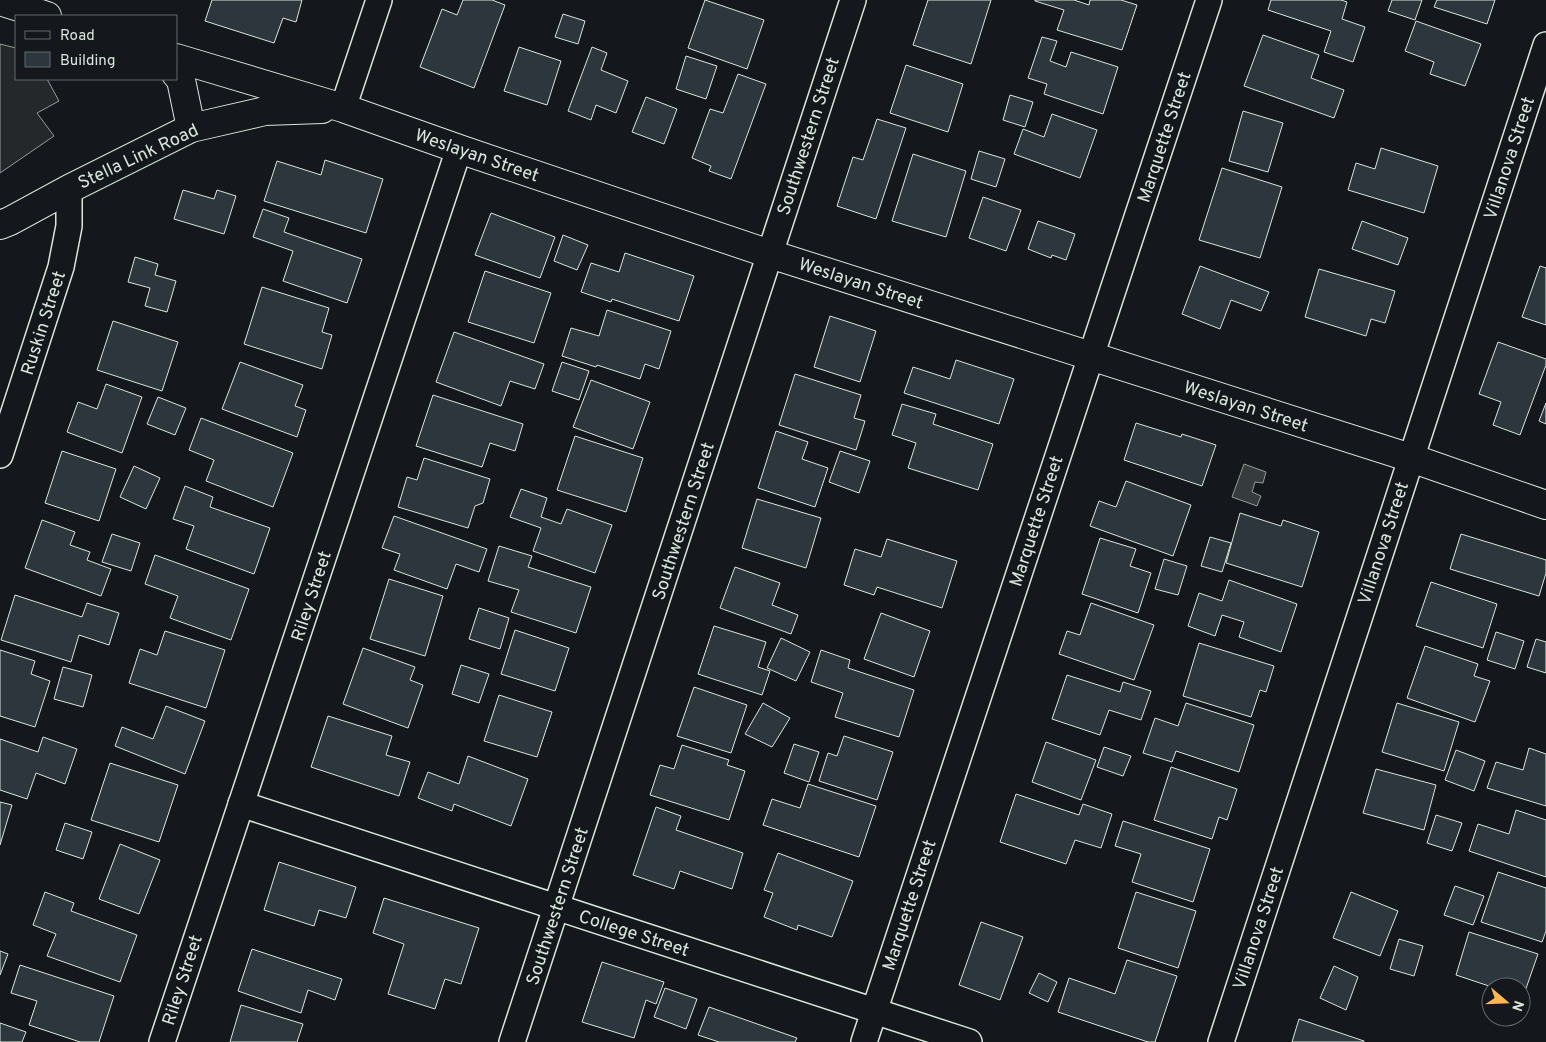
<svg xmlns="http://www.w3.org/2000/svg" width="1546" height="1042" font-family="Overpass,sans-serif">
  <rect width="100%" height="100%" fill="#14181c"/>
  <path fill="#24282b" stroke="#939e99" d="M0,44L16,48V79H47L59,101L37,113L54,136L0,173Z"/>
  <path fill="#363b3e" stroke="#939e99" d="M1244,464L1266,472L1263,483L1255,482L1252,492L1261,496L1257,506L1232,497Z"/>
  <g fill="#2c363c" stroke="#d8e6dc">
    <path d="M212,0H302L296,22L283,18L274,43L205,21Z"/>
    <path d="M463,0H492L505,5L474,88L420,67L442,9L457,15Z"/>
    <path d="M705,0L764,20L747,69L688,48Z"/>
    <path d="M928,0H991L971,64L913,45Z"/>
    <path d="M1035,0H1074L1089,5L1090,0H1121L1137,5L1122,50L1057,30L1064,10L1035,1Z"/>
    <path d="M1271,0H1341L1347,2L1342,19L1365,27L1353,62L1324,52L1331,31L1268,10Z"/>
    <path d="M1392,0H1422L1415,20L1388,11Z"/>
    <path d="M1437,0H1495L1487,24L1434,7Z"/>
    <path d="M563,14L585,21L578,44L555,37Z"/>
    <path d="M1416,21L1481,44L1465,86L1430,74L1434,62L1405,51Z"/>
    <path d="M1263,35L1319,55L1311,78L1344,90L1334,118L1244,86Z"/>
    <path d="M1042,37L1057,41L1050,61L1066,67L1071,52L1118,67L1103,114L1044,94L1047,84L1028,78Z"/>
    <path d="M519,47L561,61L547,105L504,91Z"/>
    <path d="M592,47L607,53L601,70L628,81L616,113L596,105L591,120L568,111Z"/>
    <path d="M686,56L717,66L706,99L676,89Z"/>
    <path d="M906,65L963,84L948,132L890,113Z"/>
    <path d="M738,74L766,84L731,179L709,171L711,166L692,158L710,109L723,113Z"/>
    <path d="M1010,95L1033,102L1025,127L1003,120Z"/>
    <path d="M646,97L677,109L664,144L632,132Z"/>
    <path d="M1243,111L1283,123L1268,172L1229,161Z"/>
    <path d="M1052,114L1097,130L1080,178L1014,154L1023,129L1044,137Z"/>
    <path d="M877,119L906,128L876,219L837,206L853,157L863,160Z"/>
    <path d="M1381,148L1438,166L1424,213L1348,190L1356,163L1375,169Z"/>
    <path d="M979,151L1005,159L996,187L971,179Z"/>
    <path d="M913,154L966,171L946,237L892,221Z"/>
    <path d="M325,160L383,179L366,233L264,201L277,161L321,175Z"/>
    <path d="M1222,168L1282,187L1260,258L1199,240Z"/>
    <path d="M183,190L214,199L217,190L236,196L224,234L174,219Z"/>
    <path d="M983,197L1021,210L1006,251L969,238Z"/>
    <path d="M263,209L289,218L284,232L362,259L347,303L283,281L293,251L253,237Z"/>
    <path d="M491,213L555,237L540,278L475,255Z"/>
    <path d="M1038,221L1075,234L1066,260L1052,255L1051,258L1028,249Z"/>
    <path d="M1362,221L1408,238L1398,265L1352,249Z"/>
    <path d="M563,235L588,245L577,270L554,261Z"/>
    <path d="M625,253L694,276L679,321L612,299L611,302L581,292L591,263L619,272Z"/>
    <path d="M135,257L158,264L155,275L176,281L167,312L145,306L150,288L128,282Z"/>
    <path d="M1200,266L1269,292L1261,311L1231,300L1220,329L1182,314Z"/>
    <path d="M1540,266L1546,268V325L1522,317Z"/>
    <path d="M1319,269L1395,291L1385,323L1371,319L1366,336L1305,317Z"/>
    <path d="M485,271L551,293L534,343L468,322Z"/>
    <path d="M262,287L329,308L322,332L332,335L322,369L244,344Z"/>
    <path d="M607,310L671,331L659,369L645,364L640,379L597,365L596,367L562,356L571,328L599,336Z"/>
    <path d="M830,316L876,331L860,382L814,367Z"/>
    <path d="M113,321L178,342L162,391L97,370Z"/>
    <path d="M454,332L544,364L535,389L510,381L501,406L436,382Z"/>
    <path d="M1498,342L1546,359V365L1520,435L1493,425L1501,402L1479,394Z"/>
    <path d="M956,360L1014,379L999,424L904,393L913,367L950,379Z"/>
    <path d="M240,362L303,385L295,406L306,410L297,437L222,409Z"/>
    <path d="M562,362L589,371L579,400L552,391Z"/>
    <path d="M795,374L861,395L854,418L865,421L856,450L779,425Z"/>
    <path d="M591,380L650,402L633,449L573,427Z"/>
    <path d="M106,384L142,397L122,453L67,432L78,402L97,409Z"/>
    <path d="M433,395L523,424L515,451L490,443L482,467L416,446Z"/>
    <path d="M158,397L186,408L175,435L147,424Z"/>
    <path d="M1546,403V424L1539,421Z"/>
    <path d="M902,404L936,414L933,424L993,444L978,490L908,468L916,443L892,435Z"/>
    <path d="M201,418L293,453L273,507L206,481L214,460L189,450Z"/>
    <path d="M1136,423L1181,437L1182,434L1216,445L1202,486L1124,460Z"/>
    <path d="M776,431L808,442L802,459L828,468L815,507L758,488Z"/>
    <path d="M575,436L643,458L626,512L557,490Z"/>
    <path d="M62,451L116,469L99,521L45,503Z"/>
    <path d="M840,451L870,461L859,493L829,482Z"/>
    <path d="M424,458L490,479L483,503L475,506L468,528L398,507L407,477L417,480Z"/>
    <path d="M134,466L160,478L146,509L120,497Z"/>
    <path d="M1126,481L1191,505L1173,556L1090,526L1099,501L1116,507Z"/>
    <path d="M185,486L213,497L210,507L270,528L254,574L186,549L194,526L173,519Z"/>
    <path d="M521,489L547,498L541,517L561,524L567,509L612,525L595,573L533,551L541,528L510,517Z"/>
    <path d="M757,499L821,518L806,568L742,548Z"/>
    <path d="M1240,513L1281,526L1283,520L1319,532L1302,587L1226,563Z"/>
    <path d="M394,516L487,549L479,572L456,564L447,589L394,570L400,554L382,548Z"/>
    <path d="M42,520L75,532L70,545L90,552L87,560L111,569L101,596L25,568Z"/>
    <path d="M112,534L140,543L131,571L102,562Z"/>
    <path d="M1461,534L1546,560V573L1539,596L1450,569Z"/>
    <path d="M1210,537L1231,543L1222,572L1201,566Z"/>
    <path d="M1100,538L1136,549L1130,566L1151,573L1138,613L1082,594Z"/>
    <path d="M887,539L957,561L942,608L877,587L874,595L844,585L855,549L881,557Z"/>
    <path d="M499,546L532,556L528,567L591,587L576,633L511,612L519,590L488,581Z"/>
    <path d="M155,555L249,589L231,640L170,618L178,596L145,584Z"/>
    <path d="M1164,559L1187,566L1178,595L1155,589Z"/>
    <path d="M735,567L780,583L772,605L798,615L791,634L720,608Z"/>
    <path d="M389,579L443,596L425,656L370,639Z"/>
    <path d="M1229,580L1297,604L1281,652L1239,637L1244,622L1222,615L1215,636L1188,626L1199,593L1222,601Z"/>
    <path d="M1431,582L1497,604L1483,648L1416,626Z"/>
    <path d="M15,595L82,617L87,603L119,613L109,645L79,635L71,662L1,640Z"/>
    <path d="M1091,603L1154,625L1134,680L1059,654L1067,631L1080,635Z"/>
    <path d="M479,608L509,618L500,649L469,639Z"/>
    <path d="M881,613L930,631L914,677L864,659Z"/>
    <path d="M714,626L766,642L758,667L770,671L762,695L698,674Z"/>
    <path d="M515,630L569,648L555,691L501,674Z"/>
    <path d="M165,631L225,650L206,708L129,683L140,649L157,655Z"/>
    <path d="M1496,632L1524,641L1515,669L1487,660Z"/>
    <path d="M781,638L810,652L796,681L767,668Z"/>
    <path d="M1536,639L1546,642V673L1527,667Z"/>
    <path d="M1199,643L1274,666L1266,692L1260,690L1251,717L1183,696Z"/>
    <path d="M1425,646L1478,664L1474,676L1490,681L1475,722L1407,698Z"/>
    <path d="M363,648L415,667L410,680L423,685L408,728L343,704Z"/>
    <path d="M0,650L35,661L31,674L50,681L35,727L0,716Z"/>
    <path d="M821,650L850,660L848,668L914,690L899,737L835,717L843,693L811,682Z"/>
    <path d="M461,665L489,674L479,703L452,694Z"/>
    <path d="M63,667L92,675L83,707L54,699Z"/>
    <path d="M1067,675L1120,692L1123,682L1151,691L1141,720L1109,710L1100,735L1052,719Z"/>
    <path d="M694,687L747,705L731,753L677,736Z"/>
    <path d="M499,695L552,712L537,757L484,741Z"/>
    <path d="M763,703L790,718L772,747L745,734Z"/>
    <path d="M1186,703L1254,725L1239,772L1176,751L1172,762L1143,753L1155,718L1178,726Z"/>
    <path d="M1397,703L1459,722L1444,771L1382,752Z"/>
    <path d="M166,706L205,721L185,774L115,746L122,727L153,739Z"/>
    <path d="M328,716L392,736L386,755L410,762L399,796L311,767Z"/>
    <path d="M844,736L893,752L877,800L819,781L828,753L837,756Z"/>
    <path d="M43,737L77,749L65,784L36,773L27,799L0,790V739L38,752Z"/>
    <path d="M1046,742L1096,760L1081,800L1032,782Z"/>
    <path d="M794,744L819,752L809,782L784,773Z"/>
    <path d="M682,745L729,760L727,765L745,771L729,820L650,795L660,765L674,769Z"/>
    <path d="M1104,747L1131,756L1123,776L1097,767Z"/>
    <path d="M1529,748L1546,754V806L1487,788L1496,762L1523,770Z"/>
    <path d="M1456,750L1485,761L1474,791L1445,780Z"/>
    <path d="M468,756L528,779L511,826L454,804L452,811L418,798L428,772L459,784Z"/>
    <path d="M110,763L178,785L159,842L91,820Z"/>
    <path d="M1171,767L1237,789L1227,820L1219,817L1212,839L1154,820Z"/>
    <path d="M1376,769L1436,785L1424,830L1363,813Z"/>
    <path d="M808,784L876,806L859,857L763,825L772,799L800,808Z"/>
    <path d="M1016,794L1079,815L1083,804L1112,814L1101,848L1075,840L1066,864L1000,842Z"/>
    <path d="M0,802L12,805L0,845Z"/>
    <path d="M656,807L681,816L676,830L743,853L732,889L680,871L674,889L633,875Z"/>
    <path d="M1516,810L1546,820V877L1469,851L1478,824L1509,834Z"/>
    <path d="M1436,815L1462,823L1452,851L1427,843Z"/>
    <path d="M1123,821L1210,849L1193,902L1132,882L1141,854L1115,846Z"/>
    <path d="M65,823L92,832L83,859L56,850Z"/>
    <path d="M120,844L160,860L139,914L99,899Z"/>
    <path d="M778,853L853,881L832,937L798,925L797,930L764,917L773,893L764,890Z"/>
    <path d="M279,862L356,887L346,918L319,910L314,926L264,910Z"/>
    <path d="M1498,872L1546,888V931L1542,942L1481,922Z"/>
    <path d="M1455,886L1484,896L1473,925L1444,915Z"/>
    <path d="M45,892L74,903L71,911L137,935L120,982L47,956L56,934L33,925Z"/>
    <path d="M1136,892L1196,911L1178,968L1118,948Z"/>
    <path d="M1351,892L1398,911L1380,956L1333,938Z"/>
    <path d="M384,898L479,928L461,984L445,979L435,1009L388,994L404,944L373,933Z"/>
    <path d="M981,922L1023,937L1000,1000L959,985Z"/>
    <path d="M1469,932L1538,954L1523,997L1521,996V987H1492L1456,975Z"/>
    <path d="M1399,939L1423,946L1414,976L1390,969Z"/>
    <path d="M252,949L342,979L335,1000L308,990L301,1013L238,991Z"/>
    <path d="M0,951L8,954L0,975Z"/>
    <path d="M1127,960L1177,976L1155,1042H1148L1058,1012L1069,978L1115,994Z"/>
    <path d="M602,962L664,982L656,1004L646,1000L634,1038L582,1022Z"/>
    <path d="M20,965L114,996L99,1042H80L29,1025L37,1001L11,993Z"/>
    <path d="M1334,966L1358,977L1346,1010L1320,998Z"/>
    <path d="M1039,973L1057,982L1048,1002L1029,993Z"/>
    <path d="M665,988L697,999L686,1029L654,1017Z"/>
    <path d="M241,1005L303,1024L297,1042H230Z"/>
    <path d="M709,1007L797,1038L795,1042H719L698,1035Z"/>
    <path d="M1299,1019L1364,1041V1042H1292Z"/>
    <path d="M0,1023L26,1032L22,1042H0Z"/>
  </g>
  <g fill="none" stroke-linecap="round" stroke-linejoin="round">
    <g stroke="#d8e6dc" stroke-width="28">
      <g id="street">
        <path d="M343,108L379,0"/>
        <path d="M0,455L61,267L69,226V189"/>
        <path d="M241,804L969,1042"/>
        <path d="M162,1042L459,149"/>
        <path d="M512,1042L853,0"/>
        <path d="M864,1042L1209,0"/>
        <path d="M1221,1042L1546,45"/>
      </g>
    </g>
    <g stroke="#d8e6dc" stroke-width="30">
      <g id="secondary">
        <path d="M0,1L47,16"/>
        <path d="M176,58L343,108L459,149L770,254L1411,458L1546,505"/>
        <path d="M176,74L181,80L191,128"/>
        <path d="M0,225L10,221L69,189L191,128L265,111L322,109"/>
      </g>
    </g>
    <use href="#street" stroke="#14181c" stroke-width="25"/>
    <use href="#secondary" stroke="#14181c" stroke-width="28"/>
  </g>
  <g text-anchor="middle" stroke-width="4" stroke-linejoin="round" paint-order="stroke">
    <g font-size="18" fill="#d8e6dc" stroke="#14181c">
      <text transform="translate(808 136) rotate(-72)" y="6">Southwestern Street</text>
      <text transform="translate(1164 137) rotate(-72)" y="6">Marquette Street</text>
      <text transform="translate(477 155) rotate(19)" y="6">Weslayan Street</text>
      <text transform="translate(138 156) rotate(-25)" y="6">Stella Link Road</text>
      <text transform="translate(1509 158) rotate(-72)" y="6">Villanova Street</text>
      <text transform="translate(861 283) rotate(18)" y="6">Weslayan Street</text>
      <text transform="translate(43 323) rotate(-72)" y="6">Ruskin Street</text>
      <text transform="translate(1246 406) rotate(18)" y="6">Weslayan Street</text>
      <text transform="translate(683 521) rotate(-72)" y="6">Southwestern Street</text>
      <text transform="translate(1036 521) rotate(-72)" y="6">Marquette Street</text>
      <text transform="translate(1383 543) rotate(-72)" y="6">Villanova Street</text>
      <text transform="translate(311 596) rotate(-72)" y="6">Riley Street</text>
      <text transform="translate(909 905) rotate(-72)" y="6">Marquette Street</text>
      <text transform="translate(557 906) rotate(-72)" y="6">Southwestern Street</text>
      <text transform="translate(1258 928) rotate(-72)" y="6">Villanova Street</text>
      <text transform="translate(634 933) rotate(18)" y="6">College Street</text>
      <text transform="translate(182 980) rotate(-72)" y="6">Riley Street</text>
    </g>
  </g>
  <rect x="15" y="15" width="162" height="65" fill="#14181c" stroke="#626a69"/>
  <rect x="25" y="31" width="25" height="8" fill="#14181c" stroke="#626a69"/>
  <text x="60" y="40" font-size="15" fill="#d8e6dc">Road</text>
  <rect x="25" y="52" width="25" height="15" fill="#2c363c" stroke="#626a69"/>
  <text x="60" y="65" font-size="15" fill="#d8e6dc">Building</text>
  <g transform="translate(1506 1002) rotate(109)"><circle r="24" fill="#14181c" stroke="#626a69"/>
  <path d="M0-4L9 19L0 12L-9 19Z" fill="#ffb74d"/>
  <text y="-8" font-size="14" font-weight="bold" text-anchor="middle" fill="#d8e6dc">N</text>
  </g>
</svg>
